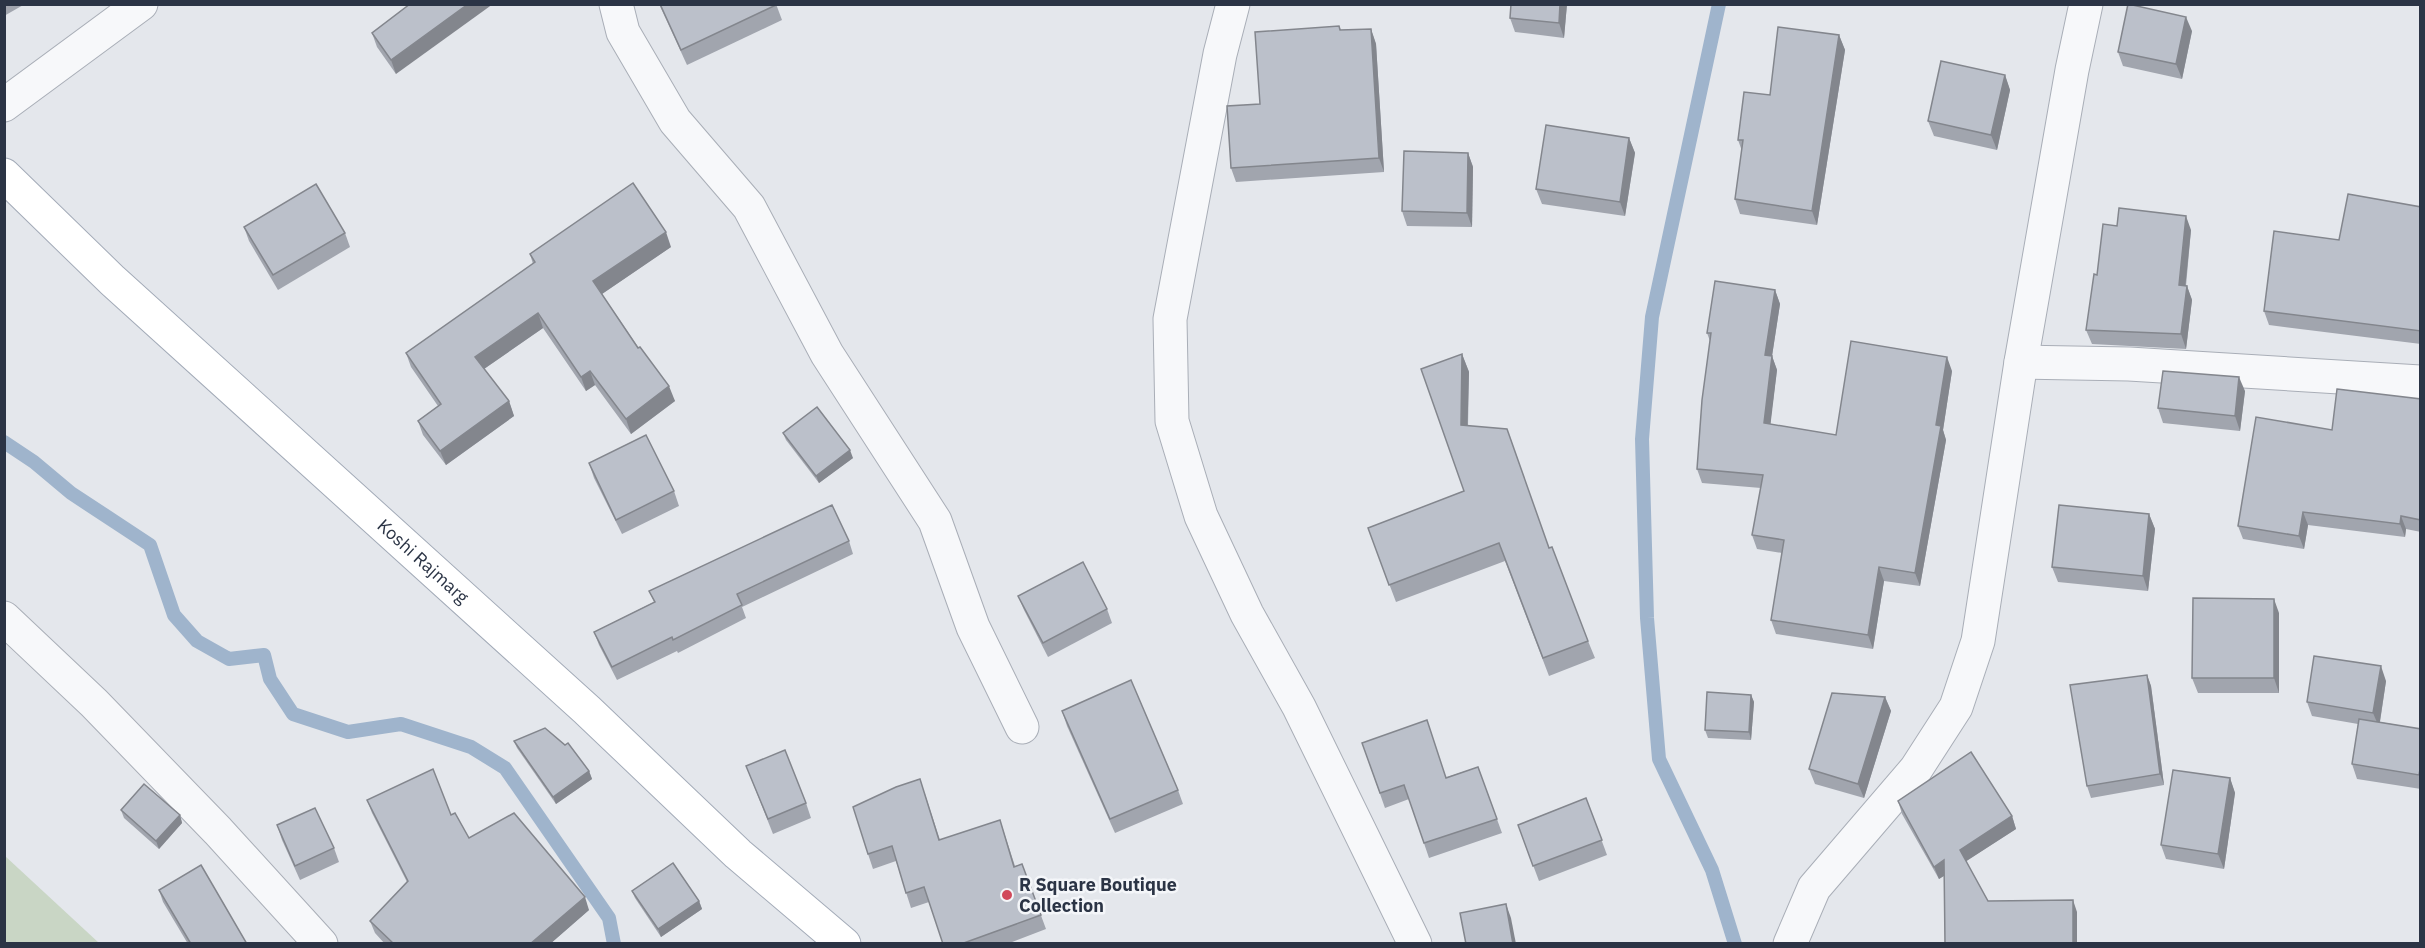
<svg xmlns="http://www.w3.org/2000/svg" width="2425" height="948" font-family="'IBM Plex Sans',sans-serif">
  <rect width="100%" height="100%" fill="#e4e7ec"/>
  <path fill="#c9d6c5" d="M4,856H5L99,943H5Z"/>
  <g fill="none" stroke-linecap="round" stroke-linejoin="round">
    <g stroke="#9fb4cc" stroke-width="14">
      <path d="M1719,4L1652,317L1642,439L1647,618L1659,759L1712,870L1735,944"/>
      <path d="M4,442L34,462L71,493L150,545L174,615L197,641L229,659L264,655L270,679L293,714L348,732L401,724L471,747L505,768L609,918L614,944"/>
    </g>
    <g stroke="#a9aeb7" stroke-width="35">
      <g id="street">
        <path d="M616,4L623,32L675,121L749,207L827,354L935,521L973,627L1022,727"/>
        <path d="M1233,4L1220,54L1170,319L1172,421L1201,516L1247,614L1299,707L1415,944"/>
        <path d="M4,105L141,4"/>
        <path d="M2021,362L2129,364L2420,382"/>
        <path d="M4,618L94,703L218,831L321,944"/>
        <path d="M1790,944L1814,888L1916,769L1956,707L1978,641L2021,362L2072,70L2086,4"/>
      </g>
    </g>
    <g stroke="#a3abb8" stroke-width="35">
      <g id="primary">
        <path id="s1" d="M4,175L112,280L587,710L738,854L844,944"/>
      </g>
    </g>
    <use href="#street" stroke="#f7f8fa" stroke-width="33"/>
    <use href="#primary" stroke="#fff" stroke-width="33"/>
  </g>
  <g fill="#a1a5ae">
    <path d="M4,4H25L4,16Z"/>
    <path d="M410,4L396,74L377,47L372,33Z"/>
    <path d="M659,4H776L782,20L687,65Z"/>
    <path d="M1511,4H1567L1564,38L1515,32L1510,18Z"/>
    <path d="M1339,26L1341,30L1371,29L1376,44L1384,172L1236,182L1231,168L1260,104Z"/>
    <path d="M2192,31L2182,79L2123,66L2118,52Z"/>
    <path d="M1839,35L1845,50L1817,225L1740,214L1735,199L1742,151L1738,140L1770,95Z"/>
    <path d="M2005,75L2010,90L1997,150L1934,136L1928,121Z"/>
    <path d="M1629,138L1635,153L1625,216L1542,204L1536,189Z"/>
    <path d="M1468,153L1473,167L1472,227L1407,226L1402,211Z"/>
    <path d="M2421,207V344L2269,325L2264,311L2339,240Z"/>
    <path d="M2117,226L2191,230L2186,286H2187L2192,300L2186,349L2092,344L2086,330L2097,275Z"/>
    <path d="M244,227L345,233L350,247L278,290L249,241Z"/>
    <path d="M671,247L602,294L675,401L631,434L595,385L586,391L543,328L484,369L509,401L514,416L446,465L423,435L418,421L438,406L411,367L406,353L533,264L530,254Z"/>
    <path d="M1775,290L1780,304L1772,356L1777,370L1770,424L1836,435L1952,371L1943,430L1946,440L1920,586L1884,581L1873,649L1776,634L1771,620L1782,553L1757,549L1752,535L1761,488L1702,483L1697,469L1710,341L1707,333Z"/>
    <path d="M1462,354L1469,372L1468,426L1549,548L1588,641L1595,658L1549,676L1505,561L1396,602L1368,528L1464,491Z"/>
    <path d="M2245,391L2240,431L2163,423L2158,408Z"/>
    <path d="M2421,399V532L2406,529L2405,537L2308,525L2304,549L2243,539L2238,526L2332,430Z"/>
    <path d="M783,433L853,458L819,483L786,440Z"/>
    <path d="M589,463L674,491L679,506L622,534L594,478Z"/>
    <path d="M2149,514L2155,529L2148,591L2058,582L2052,567Z"/>
    <path d="M849,541L853,554L742,607L746,618L678,653L677,651L617,680L599,645L594,632L654,602L649,591Z"/>
    <path d="M1018,596L1107,609L1112,623L1048,657L1024,610Z"/>
    <path d="M2279,613V693H2198L2192,678Z"/>
    <path d="M2147,675L2151,686L2164,785L2091,798L2087,786Z"/>
    <path d="M2386,681L2380,722L2421,729V789L2357,779L2352,764L2358,724L2312,716L2307,702Z"/>
    <path d="M1751,695L1754,702L1751,740L1708,738L1705,730Z"/>
    <path d="M1885,697L1891,711L1864,798L1815,784L1809,769Z"/>
    <path d="M1062,711L1178,790L1183,804L1115,833L1067,726Z"/>
    <path d="M514,741L589,771L592,779L556,804L517,748Z"/>
    <path d="M1362,743L1447,777L1478,767L1502,833L1429,858L1409,799L1385,808Z"/>
    <path d="M746,766L806,803L811,818L773,834Z"/>
    <path d="M2230,778L2235,793L2224,869L2166,859L2161,845Z"/>
    <path d="M925,794L940,840L1000,820L1015,866L1022,864L1046,929L1007,944H943L929,902L911,908L896,861L873,869L868,854Z"/>
    <path d="M1586,798L1607,855L1539,881L1518,825Z"/>
    <path d="M367,800L451,815L469,838L589,910L550,944H385L375,933L370,921L407,882L372,813Z"/>
    <path d="M1898,801L2012,816L2016,829L1966,861L1988,901L2077,912V944H1945L1944,875L1939,879L1902,814Z"/>
    <path d="M121,810L180,815L182,823L159,849L124,818Z"/>
    <path d="M277,825L334,848L339,862L300,880L282,840Z"/>
    <path d="M159,890L247,944H188L163,902Z"/>
    <path d="M632,891L699,901L702,909L661,937L635,898Z"/>
  </g>
  <g fill="#83868d">
    <path d="M468,4H493L396,74L391,60Z"/>
    <path d="M1560,4H1567L1564,38L1559,23Z"/>
    <path d="M2186,17L2192,31L2182,79L2176,64Z"/>
    <path d="M1371,29L1376,44L1384,172L1379,158Z"/>
    <path d="M1839,35L1845,50L1817,225L1812,211Z"/>
    <path d="M2005,75L2010,90L1997,150L1991,135Z"/>
    <path d="M1629,138L1635,153L1625,216L1620,202Z"/>
    <path d="M1468,153L1473,167L1472,227L1467,213Z"/>
    <path d="M2186,216L2191,230L2184,299L2179,285Z"/>
    <path d="M666,232L671,247L599,296L593,281Z"/>
    <path d="M2187,286L2192,300L2186,349L2181,334Z"/>
    <path d="M1775,290L1780,304L1770,369L1765,355Z"/>
    <path d="M538,313L543,328L481,371L475,357Z"/>
    <path d="M1462,354L1469,372L1467,443L1461,425Z"/>
    <path d="M1772,356L1777,370L1769,437L1764,423Z"/>
    <path d="M1947,357L1952,371L1943,430L1946,440L1920,586L1915,573L1936,425Z"/>
    <path d="M590,371L595,385L586,391L581,377Z"/>
    <path d="M2239,377L2245,391L2240,431L2235,416Z"/>
    <path d="M669,386L675,401L631,434L626,419Z"/>
    <path d="M509,401L514,416L446,465L440,451Z"/>
    <path d="M850,450L853,458L819,483L816,476Z"/>
    <path d="M2303,512L2308,525L2304,549L2299,536Z"/>
    <path d="M2149,514L2155,529L2148,591L2143,576Z"/>
    <path d="M2401,516L2406,529L2405,537L2400,524Z"/>
    <path d="M1879,567L1884,581L1873,649L1868,635Z"/>
    <path d="M2274,599L2279,613V693L2274,678Z"/>
    <path d="M2381,666L2386,681L2379,727L2373,713Z"/>
    <path d="M2147,675L2151,686L2164,785L2160,774Z"/>
    <path d="M1751,695L1754,702L1751,740L1749,732Z"/>
    <path d="M1885,697L1891,711L1864,798L1858,784Z"/>
    <path d="M589,771L592,779L556,804L553,797Z"/>
    <path d="M2230,778L2235,793L2224,869L2218,854Z"/>
    <path d="M180,815L182,823L159,849L156,841Z"/>
    <path d="M2012,816L2016,829L1965,862L1960,850Z"/>
    <path d="M1944,860L1949,873L1939,879L1934,867Z"/>
    <path d="M585,897L589,910L550,944H530Z"/>
    <path d="M2073,900L2077,912V944H2073Z"/>
    <path d="M699,901L702,909L661,937L658,929Z"/>
    <path d="M1506,904L1511,918L1516,944H1513Z"/>
  </g>
  <g fill="#bbc0ca" stroke="#83868d" stroke-width="1.5">
    <path d="M410,4H468L391,60L372,33Z"/>
    <path d="M660,4H776V5L681,50Z"/>
    <path d="M1511,4H1560L1559,23L1510,18Z"/>
    <path d="M2128,4L2186,17L2176,64L2118,52Z"/>
    <path d="M1339,26L1340,30L1371,29L1379,158L1231,168L1227,106L1260,104L1255,32Z"/>
    <path d="M1778,27L1839,35L1812,211L1735,199L1743,140H1738L1744,92L1770,95Z"/>
    <path d="M1941,61L2005,75L1991,135L1928,121Z"/>
    <path d="M1546,125L1629,138L1620,202L1536,189Z"/>
    <path d="M1404,151L1468,153L1467,213L1402,211Z"/>
    <path d="M633,183L666,232L593,281L638,348L640,347L669,386L626,419L590,371L581,377L538,313L475,357L509,401L440,451L418,421L441,404L406,353L535,262L530,254Z"/>
    <path d="M316,184L345,233L273,275L244,227Z"/>
    <path d="M2348,194L2421,207V331L2264,311L2274,231L2339,240Z"/>
    <path d="M2119,208L2186,216L2179,285L2187,286L2181,334L2086,330L2094,274L2097,275L2103,224L2117,226Z"/>
    <path d="M1715,281L1775,290L1765,355L1772,356L1764,423L1836,435L1851,341L1947,357L1936,425L1941,426L1915,573L1879,567L1868,635L1771,620L1784,540L1752,535L1763,475L1697,469L1702,400L1711,333H1707Z"/>
    <path d="M1462,354L1461,425L1507,429L1549,548L1552,547L1588,641L1543,658L1499,543L1389,585L1368,528L1464,491L1421,369Z"/>
    <path d="M2163,371L2239,377L2235,416L2158,408Z"/>
    <path d="M2337,389L2421,399V520L2401,516L2400,524L2303,512L2299,536L2238,526L2256,417L2332,430Z"/>
    <path d="M817,407L850,450L816,476L783,433Z"/>
    <path d="M646,435L674,491L616,520L589,463Z"/>
    <path d="M832,505L849,541L737,594L742,605L673,640L672,637L612,667L594,632L655,602L649,591Z"/>
    <path d="M2059,505L2149,514L2143,576L2052,567Z"/>
    <path d="M1083,562L1107,609L1043,643L1018,596Z"/>
    <path d="M2193,598L2274,599V678H2192Z"/>
    <path d="M2314,656L2381,666L2373,713L2307,702Z"/>
    <path d="M2147,675L2160,774L2087,786L2070,685Z"/>
    <path d="M1131,680L1178,790L1110,819L1062,711Z"/>
    <path d="M1707,692L1751,695L1749,732L1705,730Z"/>
    <path d="M1832,693L1885,697L1858,784L1809,769Z"/>
    <path d="M2359,719L2421,729V764L2419,775L2352,764Z"/>
    <path d="M1427,720L1446,778L1478,767L1497,819L1424,843L1404,785L1380,793L1362,743Z"/>
    <path d="M545,728L565,745L568,743L589,771L553,797L514,741Z"/>
    <path d="M785,750L806,803L768,819L746,766Z"/>
    <path d="M1971,752L2012,816L1960,850L1988,901L2073,900V944L1945,943L1944,860L1934,867L1898,801Z"/>
    <path d="M433,769L451,815L455,813L469,838L514,813L585,897L530,944H394L370,921L408,881L367,800Z"/>
    <path d="M2173,770L2230,778L2218,854L2161,845Z"/>
    <path d="M920,779L939,840L1000,820L1014,867L1022,864L1041,915L961,944H943L924,887L906,893L892,846L868,854L853,807L896,787Z"/>
    <path d="M144,784L180,815L156,841L121,810Z"/>
    <path d="M1586,798L1602,840L1533,866L1518,825Z"/>
    <path d="M315,808L334,848L295,866L277,825Z"/>
    <path d="M673,863L699,901L658,929L632,891Z"/>
    <path d="M201,865L247,944H191L159,890Z"/>
    <path d="M1506,904L1513,944H1466L1460,913Z"/>
  </g>
  <circle fill="#d1495b" stroke="#f4f6f9" stroke-width="2" cx="1007" cy="895" r="6"/>
  <g text-anchor="middle" stroke-width="5" stroke-linejoin="round" paint-order="stroke">
    <g font-size="18" fill="#2b3445" stroke="#f4f6f9">
      <text dy="6" stroke="none"><textPath href="#s1" startOffset="570">Koshi Rajmarg</textPath></text>
    </g>
    <g font-size="18" font-weight="bold" fill="#2b3445" stroke="#f4f6f9" text-anchor="start">
      <text x="1019" y="891">R Square Boutique<tspan x="1019" dy="21">Collection</tspan></text>
    </g>
  </g>
  <rect width="2425" height="948" fill="none" stroke="#2b3445" stroke-width="12"/>
</svg>
